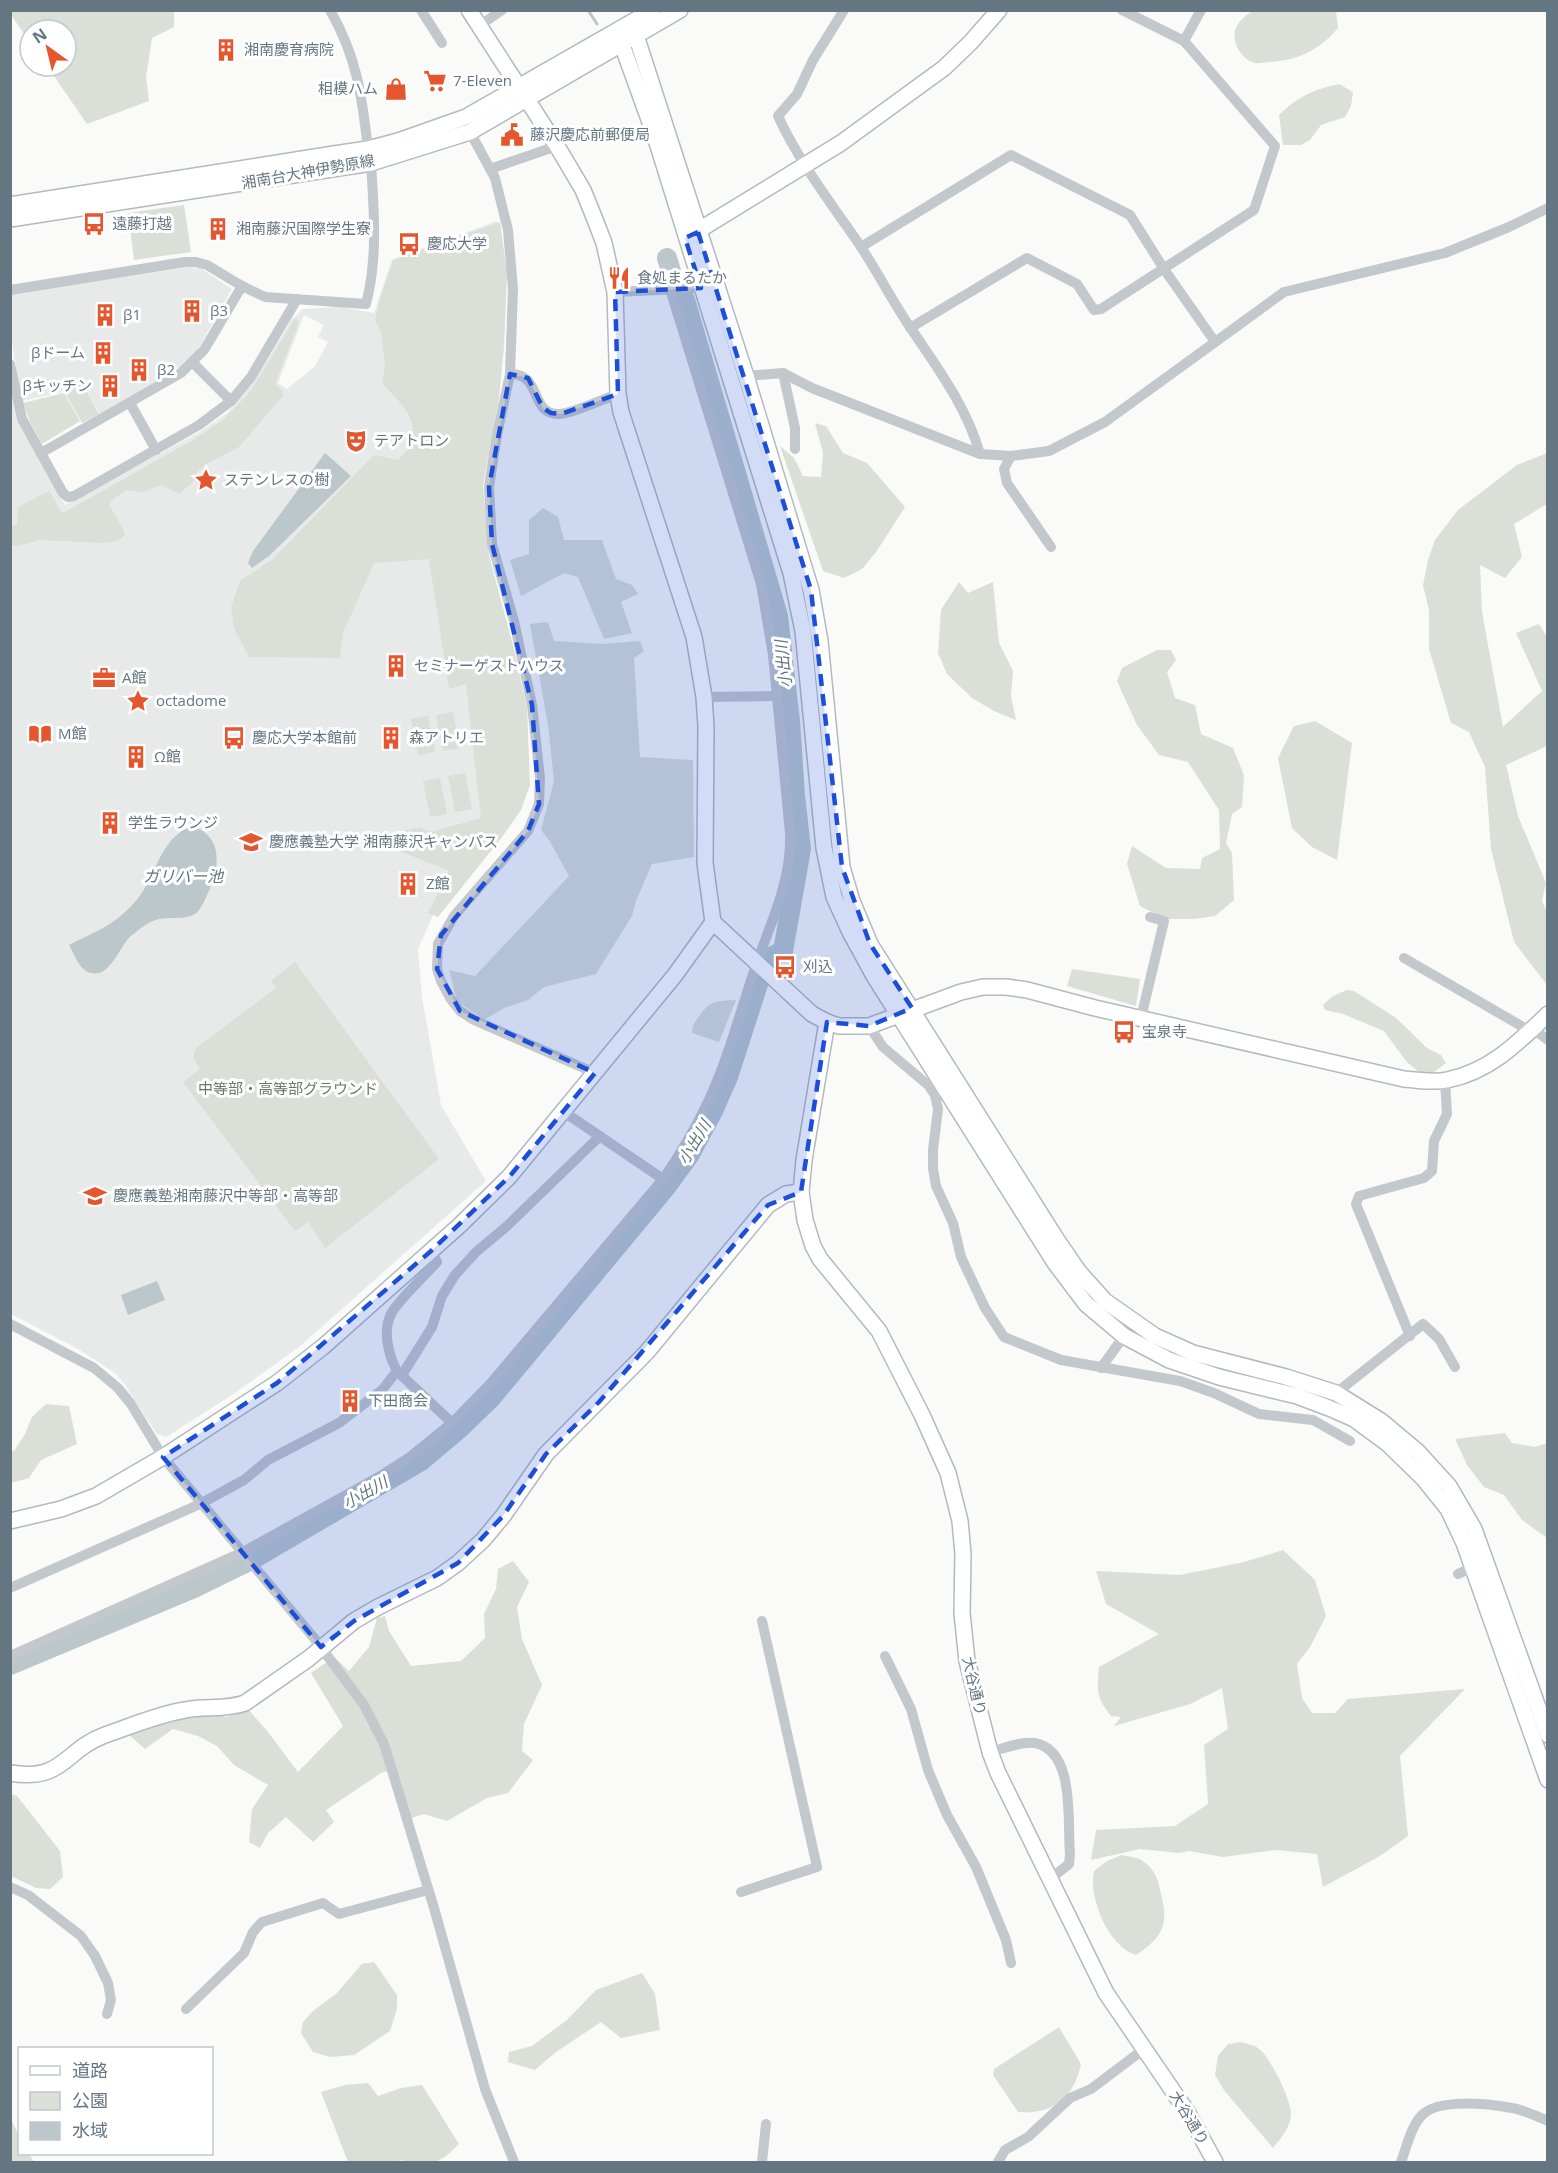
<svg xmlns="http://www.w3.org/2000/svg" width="1558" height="2173" font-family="'Open Sans','Noto Sans JP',sans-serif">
  <rect width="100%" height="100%" fill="#fafaf8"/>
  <g fill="#e8e9e9" fill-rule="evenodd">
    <path d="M497,221L478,488L520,781L435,911L418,949L422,997L441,1105L486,1181L299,1347L235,1393L166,1437L157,1434L125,1385L115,1373L78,1349L11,1314L10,385L17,421L65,505L198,433L227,413L255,380L292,319L303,309L341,307L374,313L392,260ZM304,315L324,325L318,337L328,342L315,366L287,389L278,383Z"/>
    <path d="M189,267L200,268L232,289L197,351L176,371L100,414L82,383L65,392L21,401L11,334L10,294Z"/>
  </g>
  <g fill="#dadfd7">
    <path d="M10,11H174V27L152,38L146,77L149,101L87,124L47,66H66V30H30V42L11,15Z"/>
    <path d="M1253,11H1336L1338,28C1318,51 1299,60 1269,62C1265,62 1259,64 1255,63C1242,60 1232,43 1235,31C1237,22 1246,15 1253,11Z"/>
    <path d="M1339,84L1353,92L1351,106L1345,117L1321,125L1310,140L1301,145H1283L1279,115C1299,96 1312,90 1339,84Z"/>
    <path d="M184,205L191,252L134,260L128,213Z"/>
    <path d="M500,222L507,274L504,347L499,398L483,486L489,555L515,653L527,707L530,785L521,810L502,837L438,917L428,913L449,871L390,847L399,832L420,827L431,832L481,818L466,684L449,689L429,559L374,563L343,633L340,658L249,657L234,628L231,607L240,581L273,559L374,455L398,460C402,456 408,450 410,445C422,421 398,399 382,384L385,365L381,331L375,320L380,299L393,260Z"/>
    <path d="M297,319L299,322L275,384L282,390L283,396L239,447L208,463L197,472L192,483L179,494L162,485L142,492L127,490L114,498L109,505C114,516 122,523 125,535L118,541L104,543L39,540L18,546L11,545V528L17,524L18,508C24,504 43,493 49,492C55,498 56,506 62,512H65L193,440L223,420L250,392L294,320Z"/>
    <path d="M82,383L99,414L82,423L65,393Z"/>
    <path d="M64,393L80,421L42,444L30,422L23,403Z"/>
    <path d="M815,423L826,426L843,453L867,463L905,507L876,552L862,569L844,578L823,571L780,446L794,458L803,476L821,477L823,453Z"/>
    <path d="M1547,453V504L1514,524L1522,557L1505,578L1480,565L1482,612L1503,727L1542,691L1516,633L1539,624L1547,637V746L1506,765L1518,816L1546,883L1542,900L1547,913V985L1514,942L1491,849L1485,767L1469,732L1451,723L1429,649V610L1423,585L1428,560L1435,540L1458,510L1517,465Z"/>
    <path d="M543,508L558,517L564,540H602L616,579L632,585L638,594L621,602L632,633L604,639L578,577L564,573L521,596L510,560L529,554V520Z"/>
    <path d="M959,582L968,593L993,582L999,643L1013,671L1011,696L1016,720L994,711L972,698L947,674L938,653L941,610Z"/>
    <path d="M548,622L554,641L602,644L640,641L644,651L634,658L640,757L693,760L694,857L652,864L636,901L632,916L596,974L544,987L528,1000L504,1008L484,1020L457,1001L449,970L475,976L569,876L549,840L541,830L554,781L548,725L530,624Z"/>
    <path d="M1157,650H1171L1176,660L1167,672L1175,698L1195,705L1201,734L1233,748L1244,775L1242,807L1232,814L1226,843L1232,853L1234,900L1215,916L1194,919H1166L1140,906L1127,864L1132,846L1166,868L1200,869L1202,858L1220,849L1219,810L1188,762L1159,755L1137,725L1117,681L1122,668Z"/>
    <path d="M453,712L460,748L443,751L436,715Z"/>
    <path d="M428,716L435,752L418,755L411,719Z"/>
    <path d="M1315,721L1352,743L1337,860L1312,847L1292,828L1278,758L1294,726Z"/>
    <path d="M465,773L472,809L455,812L448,776Z"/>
    <path d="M440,778L447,814L430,817L423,781Z"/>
    <path d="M295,962L439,1159L325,1248L308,1222L295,1231L183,1082L200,1069L193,1058L196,1048L276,988L271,981Z"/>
    <path d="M1072,969L1140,979L1136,1006L1067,986Z"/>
    <path d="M1347,990L1354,991L1396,1018L1427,1048L1441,1055L1446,1063L1434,1072L1421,1074L1406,1061L1384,1031L1343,1014L1325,1010L1323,1005L1333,996Z"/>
    <path d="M736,1000L719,1042L692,1033C692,1026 694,1024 697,1019C709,1001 715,1001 736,1000Z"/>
    <path d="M46,1404L69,1406L77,1444L41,1460L29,1478L11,1483V1451H14L25,1434L32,1417Z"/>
    <path d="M1505,1433L1512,1443L1535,1447L1547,1443V1538L1522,1520L1504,1495L1484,1487L1467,1465L1455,1439Z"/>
    <path d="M1283,1550L1315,1580L1326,1616L1310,1647L1297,1664L1302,1698L1312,1713H1335L1348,1699L1465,1689L1400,1756L1408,1836L1380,1856L1323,1887L1317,1854L1276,1850L1223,1857L1189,1851L1179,1853L1140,1849L1091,1860L1096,1830L1175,1826L1208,1804L1204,1745L1228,1729L1222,1688L1190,1704L1114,1726L1121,1717L1111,1716C1096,1698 1097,1690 1099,1667L1159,1634L1106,1604L1096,1571L1180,1575L1244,1562Z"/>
    <path d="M513,1561L529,1582L517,1607L522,1639L542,1685L524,1724L522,1751L533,1760L508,1793L487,1798L447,1821L424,1814L408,1819L393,1769L381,1773L326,1810L334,1822L313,1842L286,1817L268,1833L260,1848L249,1842L252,1809L268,1785L234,1765L217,1746L198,1736L173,1729L145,1749L128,1734L129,1730L209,1711L226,1717L248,1709L268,1732L298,1772L343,1726L311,1673L334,1657L349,1671L369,1647L377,1618L385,1616L389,1631L411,1666L461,1661L485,1638L484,1614L496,1589L498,1569Z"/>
    <path d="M11,1794L17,1796L60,1851L63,1877L50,1889L36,1888L11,1876Z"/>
    <path d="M1122,1855C1128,1857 1139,1857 1144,1862C1154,1869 1158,1879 1160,1890C1169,1923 1165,1936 1136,1955C1109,1947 1088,1898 1094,1871L1107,1861Z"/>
    <path d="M374,1962L397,1995V2009L390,2031L354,2055L330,2057L313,2052L301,2033L303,2022L313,2011L336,1994L362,1964Z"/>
    <path d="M642,1973L655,1994L660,2030L621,2038L601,2022L556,2052L535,2070L508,2062L509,2052L532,2046L567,2020L596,1990Z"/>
    <path d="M1059,2027L1081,2064C1074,2098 1052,2115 1018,2112L993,2075L994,2069Z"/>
    <path d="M1241,2042C1246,2044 1254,2045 1258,2048C1270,2056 1292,2101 1291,2115C1290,2128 1281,2138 1273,2148L1224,2090L1215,2075L1218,2056L1228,2044Z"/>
    <path d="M368,2083L378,2096L401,2088L422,2085L459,2144C438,2166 433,2163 404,2162L403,2160L393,2162H348L321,2092L345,2085Z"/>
    <path d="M11,2119L19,2136L20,2154H29L34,2162H11Z"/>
  </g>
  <g fill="#bbc7cb">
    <path d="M325,453L351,476L269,556L252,568L248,563L253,551Z"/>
    <path d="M193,826C224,837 220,870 207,895C204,902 201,909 195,914C186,920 170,917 159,919C149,921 140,929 132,935C120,944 111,978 91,973C80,971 74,954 69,945C88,935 110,927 125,912C134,904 143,893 148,882C160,860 166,835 193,826Z"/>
    <path d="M157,1281L165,1300L128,1315L121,1295Z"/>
  </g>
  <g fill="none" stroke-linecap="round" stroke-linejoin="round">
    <path stroke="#bbc7cb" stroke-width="3" d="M588,10L597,24"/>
    <g stroke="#bbc7cb" stroke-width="20">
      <path d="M667,258L671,271"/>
      <path d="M10,1665L194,1588L253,1559L421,1461L460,1428L491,1398L526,1356L666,1187L690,1154L713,1111L728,1077L760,978L770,957L783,951L801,849L795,795L790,721L778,616L685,300"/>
    </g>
    <g stroke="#b3babf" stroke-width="18">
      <g id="secondary">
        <path d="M469,10L557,146L583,190L594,217L604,243L615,292L618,394L621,412L694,637L704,697L706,726L705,863L713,922L812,1014L827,1022L839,1026H869L961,992L983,987H1006L1027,990L1095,1008L1404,1079C1418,1080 1433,1083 1447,1080C1489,1072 1518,1043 1548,1014"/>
        <path d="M632,23L746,376L811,590L820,641L842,867L852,901L870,944L1057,1240L1079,1272L1105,1301L1155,1336L1193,1353L1286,1377L1336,1393L1381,1421L1418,1452L1449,1486L1474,1529L1548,1735"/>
        <path d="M617,31L655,136L791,573L803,631L824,848L834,897L851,934L874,976L1055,1263L1086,1304L1124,1336L1169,1360L1219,1377L1297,1396L1329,1408L1354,1419L1388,1444L1423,1478L1448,1509L1464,1543L1548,1780"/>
        <path d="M10,205L334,154L368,149L398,141L466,117L653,10"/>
        <path d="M10,219L371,163L470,132L680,10"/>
        <path d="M691,235L841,143L944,68L971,42L999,10"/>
        <path d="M827,1022L804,1160L801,1192L805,1220L813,1246L820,1259L879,1331L922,1415L948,1473L960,1521L963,1554L962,1613L967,1661L990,1752L998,1773L1106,1993L1188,2113L1215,2162"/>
        <path d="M10,1521L61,1509L96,1496L163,1457L277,1383L324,1346L459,1226L509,1177L675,975L713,922"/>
        <path d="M10,1773C64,1782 64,1750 105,1735C131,1726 159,1714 185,1710C205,1706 226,1710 245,1703L308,1659L354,1621L378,1607L437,1578L458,1563L483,1540L503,1516L546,1454L647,1352L768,1205L786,1194L801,1192"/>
      </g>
    </g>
    <g stroke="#c3c8cc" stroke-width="10">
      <path d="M330,10C357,57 362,96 368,149"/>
      <path d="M421,10L442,43"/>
      <path d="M844,10L813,60L797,94L778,116C799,162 831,203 859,244C878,272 893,303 912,330C939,370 967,408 980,454"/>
      <path d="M479,26L502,10"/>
      <path d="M1184,41L1201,10"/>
      <path d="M470,132L495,178L508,230L513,289L510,374L497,435L489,487L492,544L514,621L532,705L540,778L539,804L528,831L454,916L438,944L437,969L441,981L450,998L460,1011L474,1020L595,1073"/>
      <path d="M490,169L557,146"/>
      <path d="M861,247L1011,155L1130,215L1164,269L1215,342"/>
      <path d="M10,290L185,262H196L207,265L242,286L265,297L366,304C378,258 374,211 371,163"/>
      <path d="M615,292L701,288"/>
      <path d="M910,328L1027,258L1077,284L1094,310L1101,309L1254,210L1275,146L1184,41L1122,10"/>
      <path d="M193,363L231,401"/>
      <path d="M10,364L22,419L63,493L68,497L74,496L199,425L231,401L251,377L297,299"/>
      <path d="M783,373L795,428V449"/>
      <path d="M510,374C543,373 529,416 560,414C574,413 603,399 618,394"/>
      <path d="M746,376L783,373L812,388L980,454L1011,456L1049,451L1105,422L1284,292L1445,253L1509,227L1548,208"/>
      <path d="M130,403L156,450"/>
      <path d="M41,453L181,373L204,350L242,286"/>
      <path d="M1011,456L1004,469L1007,483L1051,547"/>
      <path d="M704,697L776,696"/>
      <path d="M1404,958L1530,1031"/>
      <path d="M1141,1018L1164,921L1150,917"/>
      <path d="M869,1026L883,1047L928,1085L935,1095L938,1109L933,1150V1169L936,1186L953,1223L961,1257L985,1308L1004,1337L1061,1360L1180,1381L1214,1393L1259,1414L1313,1420L1350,1441"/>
      <path d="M1533,1029L1548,1040"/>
      <path d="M564,1112L663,1179"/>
      <path d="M10,1324L94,1368L118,1388L131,1404L163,1457L314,1638L364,1705L384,1744L434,1908L485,2089L514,2162"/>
      <path d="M1410,1336L1356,1204L1359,1196L1424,1178L1432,1171L1434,1141L1447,1114L1445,1080"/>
      <path d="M1101,1368L1124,1336"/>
      <path d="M397,1371C388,1354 382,1330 392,1312C400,1299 425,1275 437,1262L431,1251"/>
      <path d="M402,1375L432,1327L442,1296L455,1275L476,1252L507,1226L600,1136"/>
      <path d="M1336,1393L1423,1324L1439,1339L1455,1367"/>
      <path d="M1458,1574L1473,1567"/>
      <path d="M10,1588L200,1504L244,1480L268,1460L339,1423L382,1390L397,1371L452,1423"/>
      <path d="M10,1656L243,1552L382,1475L410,1457L452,1423L491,1383L663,1179C679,1156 693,1133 705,1108C727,1064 740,1012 756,965C771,922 792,880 790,833L773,655L761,584L670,289"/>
      <path d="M885,1656L911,1709L928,1770L947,1815L976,1867L1006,1940L1011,1963"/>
      <path d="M990,1752C1003,1749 1021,1741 1035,1743C1076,1751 1067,1822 1070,1854L1069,1864L1050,1879"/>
      <path d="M10,1887L28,1895L81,1936L95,1956L108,1983L111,2000L107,2014"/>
      <path d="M741,1892L817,1867L762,1621"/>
      <path d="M186,2009L244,1953L253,1932L262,1922L323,1903L339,1914L428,1890"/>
      <path d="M762,2162L766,2124"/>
      <path d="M998,2162L1005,2150L1028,2137L1070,2098L1091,2089L1144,2049"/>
      <path d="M1401,2162C1407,2147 1410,2128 1422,2115C1439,2098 1489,2104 1512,2108C1524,2110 1536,2116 1548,2121"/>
    </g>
    <use href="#secondary" stroke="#fff" stroke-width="15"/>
  </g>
  <path fill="#1d4ed8" fill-opacity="0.2" stroke="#1d4ed8" stroke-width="4.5" stroke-dasharray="12 8" stroke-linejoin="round" d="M698,232L811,590L842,867L870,944L912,1008L869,1026L827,1022L801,1192L768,1205L599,1402L546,1454L503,1516L458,1563L354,1621L321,1647L163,1457L277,1383L431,1251L509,1177L595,1073L460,1011L437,969L441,935L528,831L539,804L532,705L492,544L489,487L510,374L528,378L543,408L551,413L561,414L618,394L615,292L701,288L685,238Z"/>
  <defs>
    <g id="building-bare" transform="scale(1.8)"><path d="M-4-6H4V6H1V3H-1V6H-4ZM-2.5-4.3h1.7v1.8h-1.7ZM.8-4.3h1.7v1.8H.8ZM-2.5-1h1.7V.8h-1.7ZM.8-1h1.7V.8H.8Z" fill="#e4572e" stroke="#fff" stroke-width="2.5" paint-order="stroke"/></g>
    <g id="supermarket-bare" transform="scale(1.8)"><path d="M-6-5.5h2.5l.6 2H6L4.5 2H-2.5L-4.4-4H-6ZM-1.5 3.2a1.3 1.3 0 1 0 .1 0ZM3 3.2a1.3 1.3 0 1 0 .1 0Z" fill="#e4572e" stroke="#fff" stroke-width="2.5" paint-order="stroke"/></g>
    <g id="shop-bare" transform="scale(1.8)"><path d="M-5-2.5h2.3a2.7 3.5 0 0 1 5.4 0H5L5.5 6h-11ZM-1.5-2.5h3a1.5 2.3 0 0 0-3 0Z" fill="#e4572e" stroke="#fff" stroke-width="2.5" paint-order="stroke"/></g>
    <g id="civic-bare" transform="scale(1.8)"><path d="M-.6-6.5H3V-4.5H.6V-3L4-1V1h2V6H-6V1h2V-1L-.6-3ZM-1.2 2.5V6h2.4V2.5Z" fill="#e4572e" stroke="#fff" stroke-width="2.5" paint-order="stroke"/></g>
    <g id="bus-bare" transform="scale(1.8)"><path d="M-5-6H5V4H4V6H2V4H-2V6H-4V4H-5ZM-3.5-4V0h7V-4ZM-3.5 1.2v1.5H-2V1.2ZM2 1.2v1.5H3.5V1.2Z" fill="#e4572e" stroke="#fff" stroke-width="2.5" paint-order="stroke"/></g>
    <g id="restaurant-bare" transform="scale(1.8)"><path d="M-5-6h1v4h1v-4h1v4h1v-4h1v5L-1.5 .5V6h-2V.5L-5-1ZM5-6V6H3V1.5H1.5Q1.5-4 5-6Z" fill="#e4572e" stroke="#fff" stroke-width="2.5" paint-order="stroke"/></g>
    <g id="theatre-bare" transform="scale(1.8)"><path d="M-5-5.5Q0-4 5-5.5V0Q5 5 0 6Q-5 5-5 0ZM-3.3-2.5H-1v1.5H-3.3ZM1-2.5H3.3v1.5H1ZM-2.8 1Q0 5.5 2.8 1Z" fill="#e4572e" stroke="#fff" stroke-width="2.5" paint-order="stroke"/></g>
    <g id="sight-bare" transform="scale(1.8)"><path d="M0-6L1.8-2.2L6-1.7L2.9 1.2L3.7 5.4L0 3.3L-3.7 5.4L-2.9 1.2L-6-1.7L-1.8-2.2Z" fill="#e4572e" stroke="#fff" stroke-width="2.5" paint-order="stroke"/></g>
    <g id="office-bare" transform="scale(1.8)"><path d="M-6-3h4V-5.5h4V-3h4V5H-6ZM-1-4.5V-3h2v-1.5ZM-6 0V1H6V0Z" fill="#e4572e" stroke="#fff" stroke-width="2.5" paint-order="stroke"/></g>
    <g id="library-bare" transform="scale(1.8)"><path d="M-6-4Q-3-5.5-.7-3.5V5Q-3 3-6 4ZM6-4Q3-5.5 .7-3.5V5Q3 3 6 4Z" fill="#e4572e" stroke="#fff" stroke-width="2.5" paint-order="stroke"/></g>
    <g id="university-bare" transform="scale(1.8)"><path d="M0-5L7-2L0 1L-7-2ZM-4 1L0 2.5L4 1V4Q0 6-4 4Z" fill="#e4572e" stroke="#fff" stroke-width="2.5" paint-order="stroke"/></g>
    <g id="school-bare" transform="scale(1.8)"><path d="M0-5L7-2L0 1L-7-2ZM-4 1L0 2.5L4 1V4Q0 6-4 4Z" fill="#e4572e" stroke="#fff" stroke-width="2.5" paint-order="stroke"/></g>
  </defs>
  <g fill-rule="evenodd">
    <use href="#building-bare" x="226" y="50"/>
    <use href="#supermarket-bare" x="435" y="81"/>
    <use href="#shop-bare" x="396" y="89"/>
    <use href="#civic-bare" x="512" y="135"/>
    <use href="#bus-bare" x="94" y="224"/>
    <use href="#building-bare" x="218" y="229"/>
    <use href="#bus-bare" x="409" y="244"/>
    <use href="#restaurant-bare" x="619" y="278"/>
    <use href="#building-bare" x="192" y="311"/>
    <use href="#building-bare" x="105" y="315"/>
    <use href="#building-bare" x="103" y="353"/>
    <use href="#building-bare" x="139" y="370"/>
    <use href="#building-bare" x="110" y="386"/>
    <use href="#theatre-bare" x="356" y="441"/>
    <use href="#sight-bare" x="206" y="480"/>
    <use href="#building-bare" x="396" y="666"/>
    <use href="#office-bare" x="104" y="678"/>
    <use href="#sight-bare" x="138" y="701"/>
    <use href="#library-bare" x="40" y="734"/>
    <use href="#bus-bare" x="234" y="738"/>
    <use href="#building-bare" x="391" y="738"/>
    <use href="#building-bare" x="136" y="757"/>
    <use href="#building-bare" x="110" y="823"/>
    <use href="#university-bare" x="251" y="842"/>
    <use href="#building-bare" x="408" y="884"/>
    <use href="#bus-bare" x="785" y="967"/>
    <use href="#bus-bare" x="1124" y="1032"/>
    <use href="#school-bare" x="95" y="1196"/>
    <use href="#building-bare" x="350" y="1401"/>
  </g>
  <g text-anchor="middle" stroke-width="6" stroke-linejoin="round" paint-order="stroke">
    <g font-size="15" fill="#657683" stroke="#fff" text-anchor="start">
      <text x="244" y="55">湘南慶育病院</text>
      <text x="453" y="86">7-Eleven</text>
      <text x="378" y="94" text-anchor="end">相模ハム</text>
      <text x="530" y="140">藤沢慶応前郵便局</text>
      <text x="112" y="229">遠藤打越</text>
      <text x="236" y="234">湘南藤沢国際学生寮</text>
      <text x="427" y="249">慶応大学</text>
      <text x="637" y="283">食処まるたか</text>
      <text x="210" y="316">β3</text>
      <text x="123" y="320">β1</text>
      <text x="85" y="358" text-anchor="end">βドーム</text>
      <text x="157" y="375">β2</text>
      <text x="92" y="391" text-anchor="end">βキッチン</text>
      <text x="374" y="446">テアトロン</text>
      <text x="224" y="485">ステンレスの樹</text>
      <text x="414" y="671">セミナーゲストハウス</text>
      <text x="122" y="683">A館</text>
      <text x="156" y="706">octadome</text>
      <text x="58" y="739">Μ館</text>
      <text x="252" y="743">慶応大学本館前</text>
      <text x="409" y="743">森アトリエ</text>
      <text x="154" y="762">Ω館</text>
      <text x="128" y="828">学生ラウンジ</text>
      <text x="269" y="847">慶應義塾大学 湘南藤沢キャンパス</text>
      <text x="426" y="889">Ζ館</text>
      <text x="803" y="972">刈込</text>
      <text x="1142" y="1037">宝泉寺</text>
      <text x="113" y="1201">慶應義塾湘南藤沢中等部・高等部</text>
      <text x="368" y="1406">下田商会</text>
    </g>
    <g font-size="15" fill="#657683" stroke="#fff">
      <text transform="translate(308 172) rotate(-10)" y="5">湘南台大神伊勢原線</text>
      <text transform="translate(974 1686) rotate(77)" y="5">大谷通り</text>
      <text transform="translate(1189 2118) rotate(59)" y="5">大谷通り</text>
    </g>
    <g font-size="15" fill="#687a64" stroke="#fff">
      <text x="288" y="1094">中等部・高等部グラウンド</text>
    </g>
    <g font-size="16" font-style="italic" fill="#60757c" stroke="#fff">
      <text transform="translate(783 664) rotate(-96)" y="6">小出川</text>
      <text x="183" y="882">ガリバー池</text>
      <text transform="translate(694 1142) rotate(-59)" y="6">小出川</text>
      <text transform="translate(365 1492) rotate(-29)" y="6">小出川</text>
    </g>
  </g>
  <rect width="1558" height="2173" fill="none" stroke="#657683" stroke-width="24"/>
  <rect x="18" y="2047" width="195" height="108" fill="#ffffff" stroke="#c1c8cd" stroke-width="1.5"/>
  <rect x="30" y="2066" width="30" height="9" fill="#ffffff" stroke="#c1c8cd" stroke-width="1.5"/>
  <text x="72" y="2077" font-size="18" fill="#657683">道路</text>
  <rect x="30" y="2092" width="30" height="18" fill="#dadfd7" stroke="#c1c8cd" stroke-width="1.5"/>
  <text x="72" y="2107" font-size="18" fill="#657683">公園</text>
  <rect x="30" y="2122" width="30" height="18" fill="#bbc7cb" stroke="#c1c8cd" stroke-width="1.5"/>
  <text x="72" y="2137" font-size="18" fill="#657683">水域</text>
  <g transform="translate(48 48) rotate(326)"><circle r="28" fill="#ffffff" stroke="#c1c8cd" stroke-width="1.5"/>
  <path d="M0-4.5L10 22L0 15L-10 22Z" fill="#e4572e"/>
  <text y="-9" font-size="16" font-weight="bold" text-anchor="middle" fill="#657683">N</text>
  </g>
</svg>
